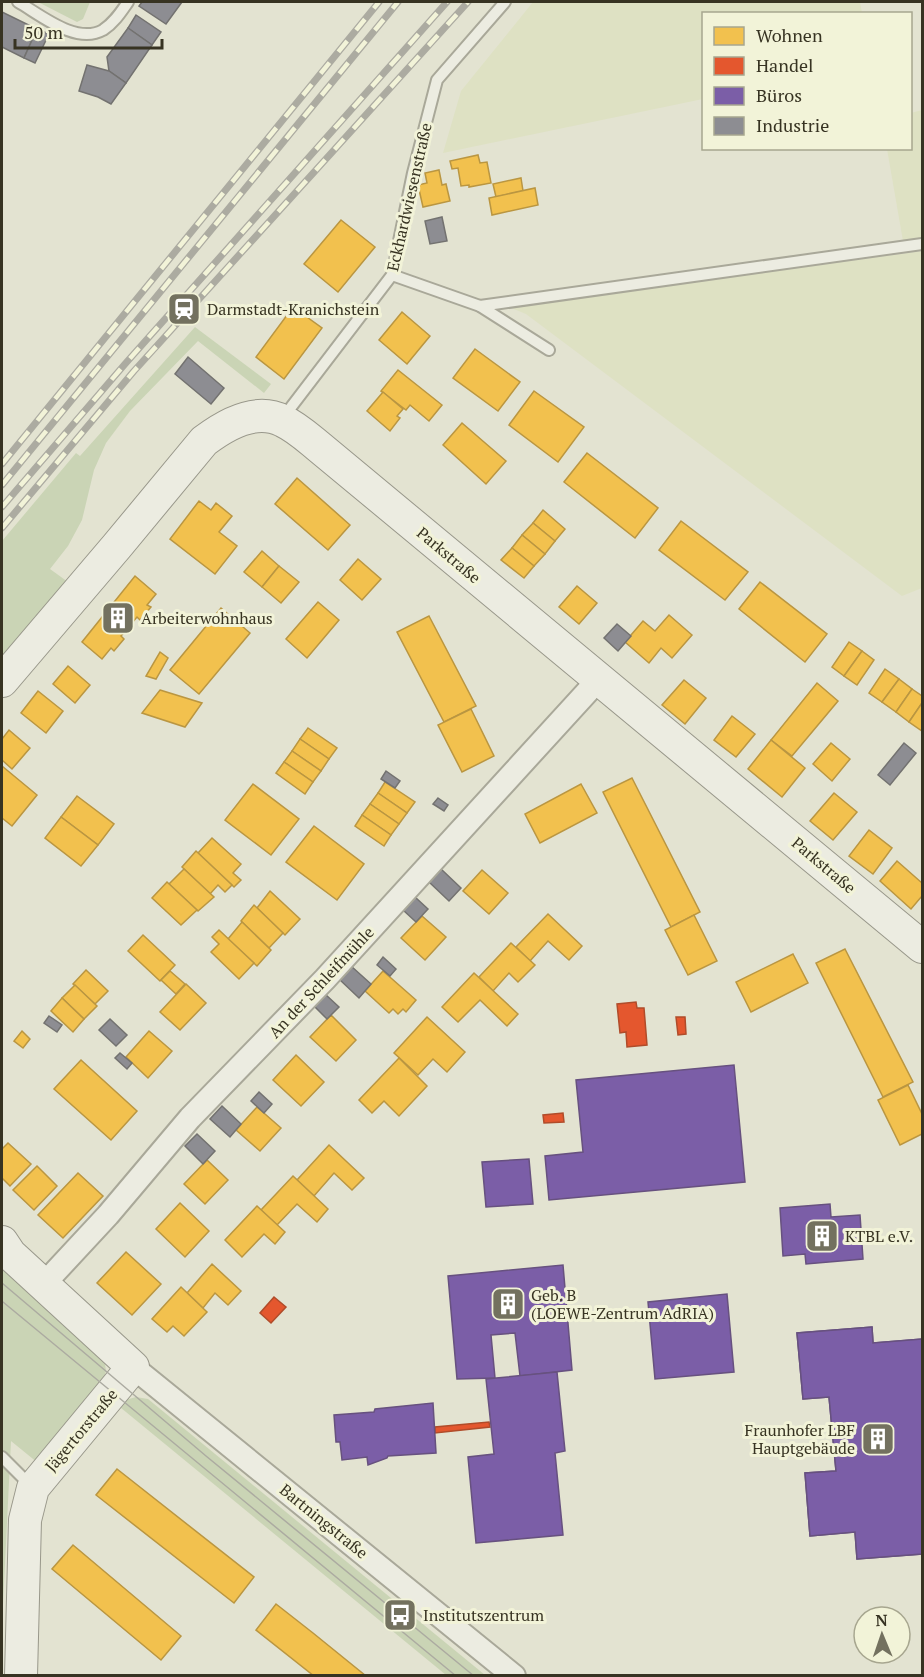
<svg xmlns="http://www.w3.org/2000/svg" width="924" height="1677" font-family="'PT Serif',serif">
  <rect width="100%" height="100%" fill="#e3e3d1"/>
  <g fill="#dee1c3">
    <path d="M533,2H860L862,13L704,14L703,99L443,153L461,91Z"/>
    <path d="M922,110V238L903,241L887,149L910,148L911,113Z"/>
    <path d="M922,251V588L902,596L526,314L509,307Z"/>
  </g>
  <g fill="#cad4b5">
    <path d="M38,2H90L83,19L77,22Z"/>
    <path d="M195,327L271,384L264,393L198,341L130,411L106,443L94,470L82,520L68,546L50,569L68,582L2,660V541L76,453L80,456Z"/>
    <path d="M2,1269L105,1364L106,1371L102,1384L38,1463L11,1441L2,1625Z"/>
    <path d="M136,1397L148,1399L485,1675H446L115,1403Z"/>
  </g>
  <g fill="#f2c14e" stroke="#ba9641" stroke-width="1.5">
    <path d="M478,155L480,163L487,162L491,183L469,187V185L461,186L458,168L452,169L450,161Z"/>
    <path d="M439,170L442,185L446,184L450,201L423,207L418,185L427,183L425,173Z"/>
    <path d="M521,178L523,191L496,197L493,184Z"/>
    <path d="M535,188L538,205L492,215L489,198Z"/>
    <path d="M341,220L375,247L338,292L304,264Z"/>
    <path d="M293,307L322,328L284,379L256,357Z"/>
    <path d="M402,312L430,336L407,364L379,340Z"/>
    <path d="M475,349L520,382L498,411L453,378Z"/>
    <path d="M398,370L442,405L429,421L410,405L406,410L381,391Z"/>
    <path d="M534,391L584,427L558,462L509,425Z"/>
    <path d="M383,392L403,409L397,416L400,418L390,431L367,411Z"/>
    <path d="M462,423L506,461L486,484L443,445Z"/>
    <path d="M587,453L658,508L635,538L564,482Z"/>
    <path d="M297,478L350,525L328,550L275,504Z"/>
    <path d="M199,501L211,510L216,503L232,516L219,532L237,546L215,574L170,539Z"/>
    <path d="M543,510L565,529L555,541L533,523Z"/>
    <path d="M681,521L748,572L725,600L659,550Z"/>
    <path d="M533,523L555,541L545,554L522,535Z"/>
    <path d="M522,535L545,554L534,566L512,548Z"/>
    <path d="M512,548L534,566L524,578L501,560Z"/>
    <path d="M262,551L279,566L262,587L244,572Z"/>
    <path d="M358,559L381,579L362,600L340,580Z"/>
    <path d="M279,566L299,582L281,603L262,587Z"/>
    <path d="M135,576L156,594L147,605L151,607L140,620L137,617L121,636L124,639L114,651L111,648L102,659L82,642Z"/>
    <path d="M760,582L827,634L805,662L739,609Z"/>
    <path d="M577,586L597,603L579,624L559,607Z"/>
    <path d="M318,602L339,620L307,658L286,639Z"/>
    <path d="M221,608L250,633L199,694L170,670Z"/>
    <path d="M669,615L692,635L672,658L661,648L649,663L625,642L643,621L655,631Z"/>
    <path d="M429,616L476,706L444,722L397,632Z"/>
    <path d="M849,642L862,651L844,676L832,667Z"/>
    <path d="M862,651L874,660L857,685L844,676Z"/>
    <path d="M160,652L168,658L156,679L146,676Z"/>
    <path d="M68,666L90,685L75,703L53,684Z"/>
    <path d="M885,669L899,679L882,702L869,693Z"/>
    <path d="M899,679L912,689L896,712L882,702Z"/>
    <path d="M684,680L706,698L685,724L662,705Z"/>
    <path d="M817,683L838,701L792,756L771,740Z"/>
    <path d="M912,689L922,696V703L909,722L896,712Z"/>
    <path d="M160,690L202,703L185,727L142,713Z"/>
    <path d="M38,691L63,711L46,733L21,713Z"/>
    <path d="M922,703V731L909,722Z"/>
    <path d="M471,709L494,756L462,772L438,725Z"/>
    <path d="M732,716L755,734L736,757L714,740Z"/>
    <path d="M308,728L337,748L329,759L300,739Z"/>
    <path d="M9,730L30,748L12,769L2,760V739Z"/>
    <path d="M300,739L329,759L321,771L292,751Z"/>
    <path d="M771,740L805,768L782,797L748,769Z"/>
    <path d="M831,743L850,759L832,781L813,764Z"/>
    <path d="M292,751L321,771L313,782L284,762Z"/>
    <path d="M284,762L313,782L305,794L276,773Z"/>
    <path d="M2,766L37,795L12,826L2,818Z"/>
    <path d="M632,778L700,912L671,927L603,792Z"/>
    <path d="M385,782L415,802L407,813L378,793Z"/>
    <path d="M253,784L299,819L271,855L225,820Z"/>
    <path d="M581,784L597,813L540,843L525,814Z"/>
    <path d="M378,793L407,813L399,824L370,804Z"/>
    <path d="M834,793L857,812L833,840L810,821Z"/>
    <path d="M77,796L114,824L98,845L61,817Z"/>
    <path d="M370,804L399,824L391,835L362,815Z"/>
    <path d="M362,815L391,835L384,846L355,826Z"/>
    <path d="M61,817L98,845L81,866L45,838Z"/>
    <path d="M314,826L364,864L337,900L286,862Z"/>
    <path d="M869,830L892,848L873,874L849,856Z"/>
    <path d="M212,838L241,864L233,873L241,880L234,887L198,853Z"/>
    <path d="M196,851L232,885L225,892L218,885L210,894L182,867Z"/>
    <path d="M897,861L922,883V896L911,909L880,881Z"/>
    <path d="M184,869L214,897L198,911L169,884Z"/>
    <path d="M482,870L508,893L489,914L463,891Z"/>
    <path d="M167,882L197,910L181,925L152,898Z"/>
    <path d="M270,891L300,919L285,935L257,908Z"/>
    <path d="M254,905L283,933L269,948L241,921Z"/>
    <path d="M548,914L582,946L569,960L548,941L530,961L516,947Z"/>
    <path d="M694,915L717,961L688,975L665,930Z"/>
    <path d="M422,916L446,937L425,960L401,938Z"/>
    <path d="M242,922L271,950L257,966L228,939Z"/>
    <path d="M219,930L254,963L239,979L211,952L219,944L212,937Z"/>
    <path d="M143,935L175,965L160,981L128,951Z"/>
    <path d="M511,943L535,965L518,982L509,973L493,991L479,977Z"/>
    <path d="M845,949L913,1082L883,1097L816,963Z"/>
    <path d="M793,954L808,983L751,1012L736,982Z"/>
    <path d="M86,970L108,991L95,1004L73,984Z"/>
    <path d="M170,971L185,984L176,994L161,980Z"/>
    <path d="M383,971L416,1000L406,1012L403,1009L398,1014L393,1009L389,1013L365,991Z"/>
    <path d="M474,973L518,1014L507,1026L480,1000L458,1022L442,1007Z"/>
    <path d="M186,984L206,1003L180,1030L160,1012Z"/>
    <path d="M75,985L97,1006L84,1019L62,998Z"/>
    <path d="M62,998L84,1019L73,1032L51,1011Z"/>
    <path d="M331,1015L356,1040L336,1061L310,1037Z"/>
    <path d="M427,1017L465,1052L447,1072L433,1059L418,1075L394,1053Z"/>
    <path d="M22,1031L30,1039L23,1048L14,1041Z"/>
    <path d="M149,1031L172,1051L148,1078L126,1057Z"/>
    <path d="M296,1055L324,1082L301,1106L273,1080Z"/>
    <path d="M399,1058L427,1086L399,1116L384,1101L372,1113L359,1100Z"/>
    <path d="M81,1060L137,1111L111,1140L54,1089Z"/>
    <path d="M908,1085L922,1114V1134L900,1145L878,1100Z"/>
    <path d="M257,1107L281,1128L260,1151L236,1130Z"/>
    <path d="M8,1143L31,1164L10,1186L2,1178V1149Z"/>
    <path d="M329,1145L364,1178L352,1190L334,1173L314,1196L297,1180Z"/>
    <path d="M207,1160L228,1180L205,1204L184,1184Z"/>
    <path d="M37,1166L57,1186L34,1210L13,1190Z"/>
    <path d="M78,1173L103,1196L63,1238L38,1215Z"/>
    <path d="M293,1176L328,1209L317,1222L297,1204L277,1225L261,1210Z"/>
    <path d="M180,1203L209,1231L185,1257L156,1229Z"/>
    <path d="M257,1206L285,1232L275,1244L264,1234L242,1257L225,1240Z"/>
    <path d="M126,1252L161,1284L132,1315L97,1283Z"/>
    <path d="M212,1264L241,1291L228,1305L215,1293L203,1308L187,1293Z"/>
    <path d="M181,1287L207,1312L184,1336L173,1326L167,1332L152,1319Z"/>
    <path d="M117,1469L254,1577L234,1603L96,1495Z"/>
    <path d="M73,1545L181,1636L161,1660L52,1569Z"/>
    <path d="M276,1604L313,1633L366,1676H314L256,1630Z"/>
  </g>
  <g fill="#e4572e" stroke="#b04c2a" stroke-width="1.5">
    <path d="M636,1002L637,1008H644L647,1045L627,1047L626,1032L620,1033L617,1004Z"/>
    <path d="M676,1017H685L686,1034L678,1035Z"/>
    <path d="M563,1113L564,1122L544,1123L543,1115Z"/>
    <path d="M274,1297L286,1307L271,1323L260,1313Z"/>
    <path d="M489,1422L490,1427L435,1433V1427Z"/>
  </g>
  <g fill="#7b5ea7" stroke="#67517f" stroke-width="1.5">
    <path d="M734,1065L745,1182L549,1200L545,1156L583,1152L576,1080Z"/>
    <path d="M529,1159L533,1204L486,1207L482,1162Z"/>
    <path d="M830,1204L831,1217L860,1215L863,1259L806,1264L805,1254L783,1256L780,1208Z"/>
    <path d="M563,1265L572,1370L520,1376L515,1333L491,1335L495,1378L457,1379L448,1276Z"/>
    <path d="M727,1294L734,1372L655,1379L648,1302Z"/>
    <path d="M872,1327L873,1343L922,1339V1378L874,1383L878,1422L922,1418V1554L857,1559L855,1532L810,1536L805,1473L836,1471L829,1397L803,1399L797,1333Z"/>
    <path d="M872,1327L873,1343L922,1339V1554L857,1559L855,1532L810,1536L805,1473L836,1471L829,1397L803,1399L797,1333Z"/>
    <path d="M557,1372L565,1451L555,1453L563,1535L476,1543L468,1457L494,1454L486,1379Z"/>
    <path d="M433,1403L436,1453L388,1456L387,1458L368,1465L367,1457L342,1460L340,1442H336L334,1415L374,1412L375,1409Z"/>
  </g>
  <g fill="#8d8d92" stroke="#737270" stroke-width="1.5">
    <path d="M142,2H182L166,24L139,6Z"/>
    <path d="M2,12L37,29L24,58L2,47Z"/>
    <path d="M136,15L161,32L152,45L128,28Z"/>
    <path d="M128,28L152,45L126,83L109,71L107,57Z"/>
    <path d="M37,29L49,34L35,63L24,58Z"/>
    <path d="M87,65L109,71L126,83L111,104L98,97L79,91Z"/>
    <path d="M442,217L447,241L430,244L425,221Z"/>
    <path d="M188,357L224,388L211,404L175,374Z"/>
    <path d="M617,624L631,636L618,651L604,638Z"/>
    <path d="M904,743L916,753L890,785L878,775Z"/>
    <path d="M386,771L400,781L395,788L381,779Z"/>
    <path d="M438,798L448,805L444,811L433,804Z"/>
    <path d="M441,869L461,888L449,901L429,882Z"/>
    <path d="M415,897L428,909L416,922L403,910Z"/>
    <path d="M383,957L396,969L390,976L377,965Z"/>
    <path d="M351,966L371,984L359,998L339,979Z"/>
    <path d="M325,994L339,1007L327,1019L314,1006Z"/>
    <path d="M49,1016L62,1025L57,1032L44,1023Z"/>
    <path d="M110,1019L127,1035L116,1046L99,1030Z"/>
    <path d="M120,1053L132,1063L127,1069L115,1058Z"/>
    <path d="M259,1092L272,1104L264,1113L251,1101Z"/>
    <path d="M222,1106L241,1124L230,1137L210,1119Z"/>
    <path d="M197,1134L215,1151L203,1164L185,1146Z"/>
  </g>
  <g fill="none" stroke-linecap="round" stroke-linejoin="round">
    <g stroke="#a9a899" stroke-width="14">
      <g id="lane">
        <path d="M18,2C41,15 76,45 103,30C114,23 121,12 128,2"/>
        <path d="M392,275L480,306L922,244"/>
        <path d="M480,306L549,350"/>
        <path d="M282,419L392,275L413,173L437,80L505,2"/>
        <path d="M2,1457L31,1486"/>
      </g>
    </g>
    <g stroke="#a9a899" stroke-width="26">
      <g id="street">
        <path d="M43,1285L108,1215L190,1118L325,979L599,679"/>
        <path d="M133,1367L514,1676"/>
      </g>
    </g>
    <g stroke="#98978a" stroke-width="34">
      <g id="secondary">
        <path d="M2,681L117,546L204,441C225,425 256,407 283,421C296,427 307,437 318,446L922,947"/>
        <path d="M2,1242L10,1254L133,1367L33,1488L25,1520L21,1676"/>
      </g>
    </g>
    <use href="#lane" stroke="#ecece1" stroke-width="10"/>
    <use href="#street" stroke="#ecece1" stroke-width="22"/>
    <use href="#secondary" stroke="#ecece1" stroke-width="32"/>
    <g stroke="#acaba1" stroke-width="1.5">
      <path d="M2,1283L206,1456L474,1676"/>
      <path d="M3,1302L456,1676"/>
    </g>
    <g stroke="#acaba1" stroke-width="7">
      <g id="rail">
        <path d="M2,464L379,2"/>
        <path d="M2,485L398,2"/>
        <path d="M2,507L125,364L447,2"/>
        <path d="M2,528L134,371L468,2"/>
      </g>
    </g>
    <use href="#rail" stroke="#f2f3d8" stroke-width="4.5" stroke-dasharray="14" stroke-linecap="butt"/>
  </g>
  <defs>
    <g id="station-square" transform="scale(1.725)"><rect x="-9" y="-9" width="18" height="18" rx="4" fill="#73715f" stroke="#f2f3d8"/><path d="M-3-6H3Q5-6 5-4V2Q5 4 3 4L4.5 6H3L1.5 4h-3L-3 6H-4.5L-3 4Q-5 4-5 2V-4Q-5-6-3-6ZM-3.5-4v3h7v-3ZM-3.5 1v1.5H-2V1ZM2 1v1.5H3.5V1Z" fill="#fff"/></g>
    <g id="building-square" transform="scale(1.725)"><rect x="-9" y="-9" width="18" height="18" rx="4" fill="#73715f" stroke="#f2f3d8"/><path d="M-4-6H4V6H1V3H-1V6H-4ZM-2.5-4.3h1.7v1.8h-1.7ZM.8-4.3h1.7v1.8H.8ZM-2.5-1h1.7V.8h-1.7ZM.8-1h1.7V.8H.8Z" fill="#fff"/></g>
    <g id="bus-square" transform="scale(1.725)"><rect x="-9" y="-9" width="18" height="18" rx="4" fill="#73715f" stroke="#f2f3d8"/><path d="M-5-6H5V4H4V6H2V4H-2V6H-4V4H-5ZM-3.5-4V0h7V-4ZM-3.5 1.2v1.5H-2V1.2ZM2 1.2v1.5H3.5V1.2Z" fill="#fff"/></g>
  </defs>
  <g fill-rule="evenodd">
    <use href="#station-square" x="184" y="309"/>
    <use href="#building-square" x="118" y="618"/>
    <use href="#building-square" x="822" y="1236"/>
    <use href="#building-square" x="508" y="1304"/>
    <use href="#building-square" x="878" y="1439"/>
    <use href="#bus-square" x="400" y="1615"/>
  </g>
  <g text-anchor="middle" stroke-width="6" stroke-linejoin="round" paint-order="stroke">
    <g font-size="16" fill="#373322" stroke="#f2f3d8">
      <text transform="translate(409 197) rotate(-77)" y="6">Eckhardwiesenstraße</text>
      <text transform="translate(449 555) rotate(40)" y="6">Parkstraße</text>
      <text transform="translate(824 865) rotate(40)" y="6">Parkstraße</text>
      <text transform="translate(321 982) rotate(-47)" y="6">An der Schleifmühle</text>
      <text transform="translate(81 1430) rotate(-50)" y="6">Jägertorstraße</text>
      <text transform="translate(324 1521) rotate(39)" y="6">Bartningstraße</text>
    </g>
    <g font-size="16" fill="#373322" stroke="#f2f3d8" text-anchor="start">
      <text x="207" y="315">Darmstadt-Kranichstein</text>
      <text x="141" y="624">Arbeiterwohnhaus</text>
      <text x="845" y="1242">KTBL e.V.</text>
      <text x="531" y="1301">Geb. B<tspan x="531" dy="18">(LOEWE-Zentrum AdRIA)</tspan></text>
      <text x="855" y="1436" text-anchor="end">Fraunhofer LBF<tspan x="855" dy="18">Hauptgebäude</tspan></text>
      <text x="423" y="1621">Institutszentrum</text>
    </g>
  </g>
  <rect width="924" height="1677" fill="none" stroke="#373322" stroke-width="6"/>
  <rect x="702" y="12" width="210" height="138" fill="#f2f3d8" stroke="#a7a68f" stroke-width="1.5"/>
  <rect x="714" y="27" width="30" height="18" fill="#f2c14e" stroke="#a7a68f" stroke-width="1.5"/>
  <text x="756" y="42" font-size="18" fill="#373322">Wohnen</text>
  <rect x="714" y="57" width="30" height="18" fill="#e4572e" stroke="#a7a68f" stroke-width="1.5"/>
  <text x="756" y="72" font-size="18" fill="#373322">Handel</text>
  <rect x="714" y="87" width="30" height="18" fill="#7b5ea7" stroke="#a7a68f" stroke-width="1.5"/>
  <text x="756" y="102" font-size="18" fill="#373322">Büros</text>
  <rect x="714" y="117" width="30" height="18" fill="#8d8d92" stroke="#a7a68f" stroke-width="1.5"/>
  <text x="756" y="132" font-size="18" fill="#373322">Industrie</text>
  <g transform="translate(882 1635) rotate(358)"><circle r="28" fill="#f2f3d8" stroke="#a7a68f" stroke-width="1.5"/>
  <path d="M0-4.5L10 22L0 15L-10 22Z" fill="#73715f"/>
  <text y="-9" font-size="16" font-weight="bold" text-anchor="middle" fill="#373322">N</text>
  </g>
  <path d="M15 39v9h147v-9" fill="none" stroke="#373322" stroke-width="3"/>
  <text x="24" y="39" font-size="18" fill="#373322" stroke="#f2f3d8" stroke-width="4.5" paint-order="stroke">50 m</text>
</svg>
